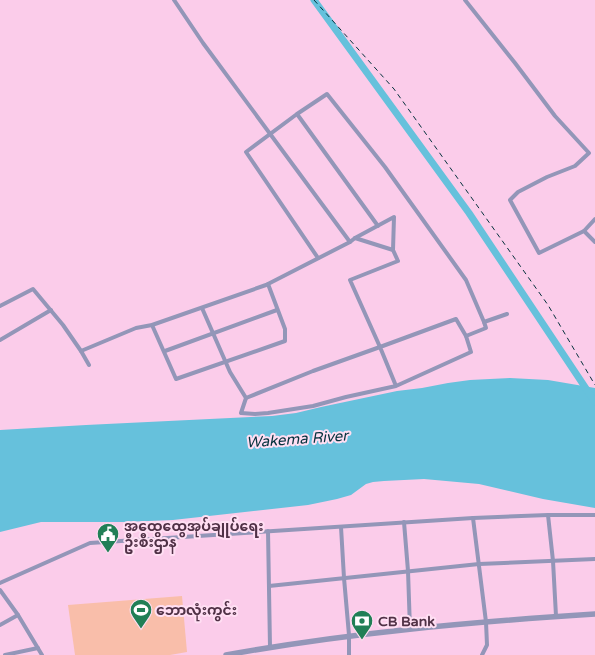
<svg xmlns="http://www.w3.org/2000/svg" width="595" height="655" font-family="'Varela Round','Noto Sans Myanmar',sans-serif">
  <rect width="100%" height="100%" fill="#fbccea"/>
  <path fill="#f9beaa" d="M182,596L187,652L170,655H75L68,605Z"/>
  <path fill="#66c1dc" d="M510,378L548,380L595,388V508L543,499L479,484L424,479L384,481L373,482L366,484L351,495L337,499L308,505L173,520L124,522H41L0,532V430L86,425L272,416L296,413L321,407L397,391L422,388L448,383L470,380Z"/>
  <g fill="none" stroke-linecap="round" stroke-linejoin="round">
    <path stroke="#66c1dc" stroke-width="7" d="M314,0L469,213L595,402"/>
    <path stroke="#05323d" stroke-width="1" stroke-dasharray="5 4" stroke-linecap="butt" d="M314,0L394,89L548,305L595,385"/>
    <g stroke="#9396b8" stroke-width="4">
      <path d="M174,0L203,43L350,242"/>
      <path d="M465,0L515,63L555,116L589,153L575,166L547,177L518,192L510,200L539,253L584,231L595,242"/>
      <path d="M297,114L378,226"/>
      <path d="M584,231L595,219"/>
      <path d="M318,258L246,152L297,114L327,94L385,167L466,280L484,322L507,314"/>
      <path d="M0,306L33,289L63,325L81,351L89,365"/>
      <path d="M202,308L230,372L246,398L241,413L255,414L268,413L313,406L346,397L396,386L471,352L466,336L456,319L380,347L396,386"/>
      <path d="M152,325L176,379L285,341V329L268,284"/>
      <path d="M466,336L486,328L484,322"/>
      <path d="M0,340L51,310"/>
      <path d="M81,351L136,328L152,325L266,285L350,242L355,238L394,217L393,250"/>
      <path d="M165,351L277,310"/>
      <path d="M246,398L313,371L380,347L350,280L398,261L393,250L355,238"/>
      <path d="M548,515L553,561L556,616"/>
      <path d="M473,518L486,622L487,645L482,655"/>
      <path d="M404,522L408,571L410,629"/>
      <path d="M341,527L344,578L349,635V655"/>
      <path d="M268,531L270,647"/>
      <path d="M0,583L90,543L473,518L548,515H595"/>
      <path d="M269,586L479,564L595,559"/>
      <path d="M0,590L18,615L42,655"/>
      <path d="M0,625L18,615"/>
      <path d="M5,655L38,648"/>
    </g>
    <path stroke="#9396b8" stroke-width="5.5" d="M226,655C348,633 471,622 595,614"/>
  </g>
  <defs>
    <g id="civic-pin" transform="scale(1.15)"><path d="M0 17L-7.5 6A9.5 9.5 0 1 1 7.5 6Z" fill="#217f56" stroke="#ffdff3"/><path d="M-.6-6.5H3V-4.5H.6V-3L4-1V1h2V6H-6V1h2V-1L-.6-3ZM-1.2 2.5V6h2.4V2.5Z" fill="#fff"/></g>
    <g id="stadium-pin" transform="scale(1.15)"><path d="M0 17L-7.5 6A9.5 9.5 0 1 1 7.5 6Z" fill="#217f56" stroke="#ffdff3"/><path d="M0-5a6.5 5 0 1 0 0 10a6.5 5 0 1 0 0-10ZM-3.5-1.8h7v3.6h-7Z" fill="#fff"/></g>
    <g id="bank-pin" transform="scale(1.15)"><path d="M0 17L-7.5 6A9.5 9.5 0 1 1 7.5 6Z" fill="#217f56" stroke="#ffdff3"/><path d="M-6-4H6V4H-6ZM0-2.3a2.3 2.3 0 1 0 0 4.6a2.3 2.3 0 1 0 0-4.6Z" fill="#fff"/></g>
  </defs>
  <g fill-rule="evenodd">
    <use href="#civic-pin" x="108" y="534"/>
    <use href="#stadium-pin" x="141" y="610"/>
    <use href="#bank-pin" x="362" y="621"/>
  </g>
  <g text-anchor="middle" stroke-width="4" stroke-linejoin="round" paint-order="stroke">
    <g font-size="14" font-weight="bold" fill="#503146" stroke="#ffdff3" text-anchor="start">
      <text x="124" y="531">အထွေထွေအုပ်ချုပ်ရေး<tspan x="124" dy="16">ဦးစီးဌာန</tspan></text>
      <text x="156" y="615">ဘောလုံးကွင်း</text>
      <text x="378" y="626">CB Bank</text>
    </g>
    <g font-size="15" font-style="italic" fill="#05323d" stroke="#ffdff3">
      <text transform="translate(297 439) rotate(-4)" y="5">Wakema River</text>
    </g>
  </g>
</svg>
